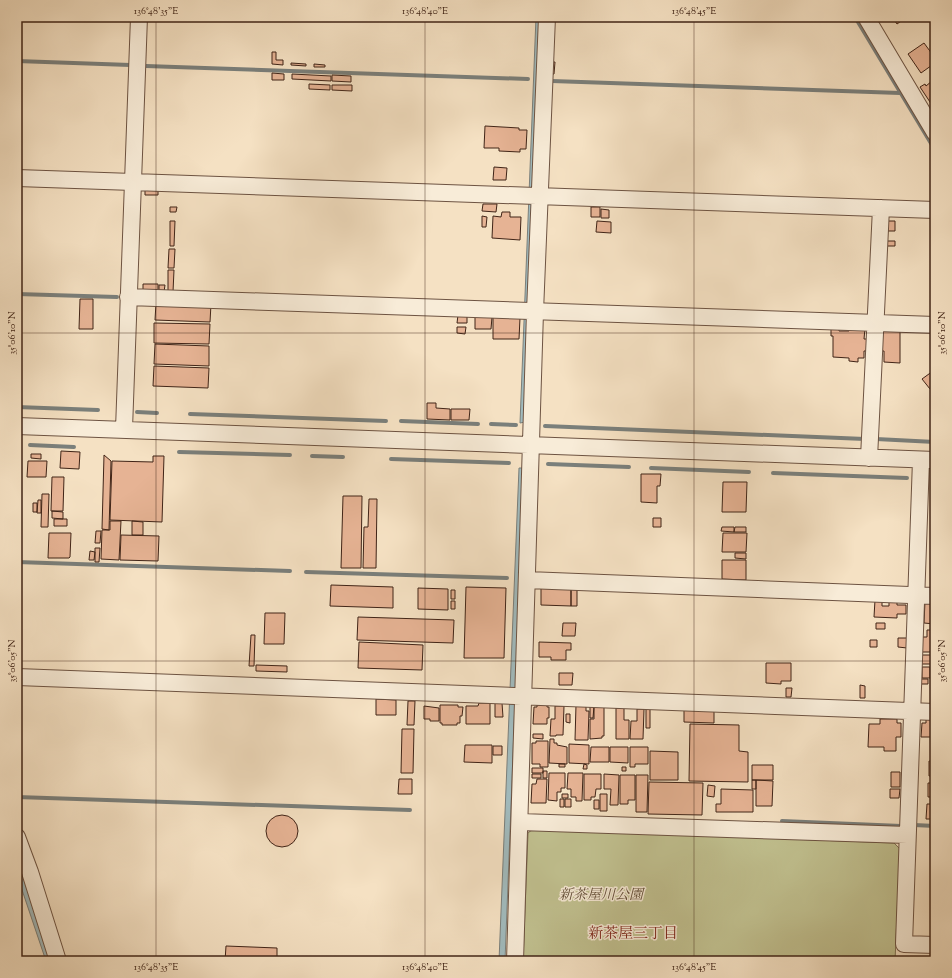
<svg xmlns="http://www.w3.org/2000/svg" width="952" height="978" font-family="'Sorts Mill Goudy','Noto Serif JP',serif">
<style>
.green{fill:#c1c190;stroke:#807254}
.water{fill:#a1bbbe;stroke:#7a7f7b}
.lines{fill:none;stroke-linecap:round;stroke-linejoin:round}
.stream{stroke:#7a7f7b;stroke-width:4}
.building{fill:#e6b394;stroke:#402417}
.minor-casing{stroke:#6d5342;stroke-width:18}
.minor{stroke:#f8ecd8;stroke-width:16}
.ticks{fill:none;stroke:#402417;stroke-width:1;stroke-opacity:0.45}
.labels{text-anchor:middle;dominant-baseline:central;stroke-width:3;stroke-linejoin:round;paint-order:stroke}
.park-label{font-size:14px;font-style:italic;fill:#604b35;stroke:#f8ecd8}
.neighbourhood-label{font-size:15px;fill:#7a1f14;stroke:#f8ecd8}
.neatline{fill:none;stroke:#402417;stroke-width:1.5}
.ticks-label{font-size:10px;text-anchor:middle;fill:#402417}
</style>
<rect width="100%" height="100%" fill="#f5e1c3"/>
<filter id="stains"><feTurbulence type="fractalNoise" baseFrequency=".005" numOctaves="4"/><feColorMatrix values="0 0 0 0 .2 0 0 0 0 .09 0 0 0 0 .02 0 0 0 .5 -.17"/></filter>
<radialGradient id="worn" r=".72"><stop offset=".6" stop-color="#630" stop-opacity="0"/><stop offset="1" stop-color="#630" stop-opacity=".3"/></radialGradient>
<path class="green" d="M533,829L894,843L900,849L895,961H523L528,833Z"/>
<path class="water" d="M536,17H541L525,422L520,423Z
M519,468H524L505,961H499Z
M17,856L52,961H46L17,875Z"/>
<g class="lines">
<path class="stream" d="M855,17L935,150
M17,61L130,65
M146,66L528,79
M552,81L900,93
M17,294L117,297
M17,407L98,410
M137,412L157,413
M190,414L386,421
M401,421L478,424
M491,424L516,425
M545,426L865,439
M876,439L935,442
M30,445L74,447
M179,452L290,455
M312,456L343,457
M391,459L509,463
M548,464L629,467
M651,468L749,472
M773,473L907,478
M933,479H935
M17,562L290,571
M306,572L507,578
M17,797L410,810
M782,821L901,826
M914,825L935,826"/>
</g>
<path class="building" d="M892,17H907L897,24Z
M924,43L935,58V63L921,73L908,54Z
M272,52H276V60H283V65L272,64Z
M551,62H555L554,74H550Z
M291,63L306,64V66L291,65Z
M314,64L325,65V67H314Z
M272,73L284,74V80H272Z
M292,74L331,76V81L292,79Z
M332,75L351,76V82L332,81Z
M935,76V107L934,108L920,87L925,84L926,86L932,81L931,79Z
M309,84L330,85V90L309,89Z
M332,85H352V91L332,90Z
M485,126L519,128V130H527L526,149H520V152L499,151V148H484Z
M494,167L507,168L506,180H493Z
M145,188H158V195H145Z
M483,204H497L496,212L482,211Z
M170,207H177L176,212H170Z
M591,207H600V217H591Z
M601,209L609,210V218H601Z
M502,212H510V217H521L520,240L492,238L493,216L501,217Z
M482,216L487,217L486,227H482Z
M170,221H175L174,246H170Z
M597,221L611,222V233L596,232Z
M885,221H895V231H885Z
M885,241H895V246H885Z
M169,249H175L174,268H168Z
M168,270H174L173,292H168Z
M143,284H158V290H143Z
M159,285H165L164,292H159Z
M80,299H93V329H79Z
M156,303L211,304L210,322L155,320Z
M458,315L467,316V323H457Z
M475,316L492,317L491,329H475Z
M493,317L520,318L519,339H493Z
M154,323L210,324L209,344L154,343Z
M457,327H466L465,334L457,333Z
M831,328H839V331H849V328H865L864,339H870V351H864V358H858V362L849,361V358L833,357V336H831Z
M881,330L900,331V363L884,362V351H880Z
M155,344L209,346V366L154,364Z
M154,366L209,368L208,388L153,386Z
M933,371L935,373V391L932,388L930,389L922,379Z
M427,403H436V408L450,409V420L427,419Z
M451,409H470L469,420H451Z
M61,451L80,452L79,469L60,468Z
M31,454H41V459L31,458Z
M104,455L111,461L109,530L102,529Z
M153,456H164L162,522L110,520L112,461L153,462Z
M28,461H47L46,477H27Z
M641,474H661L660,486H657V503L641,502Z
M52,477H64L63,511H51Z
M723,482H747L746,512H722Z
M42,494H49L48,527H41Z
M343,496H362L361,568H341Z
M369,499H377L376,568H363L364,527H368Z
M38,500H41V513H37Z
M33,503H37V512H33Z
M52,511L63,512V519L52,518Z
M653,518H661V527H653Z
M54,519H67V526H54Z
M110,521H121L119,560L101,559L102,530H110Z
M132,521L143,522V535H132Z
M722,527H734V532L721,531Z
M735,527H746V532H734Z
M96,531H101L100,543H95Z
M49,533H71L70,557L69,558H48Z
M723,533H747L746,552H722Z
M121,535L159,536L158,561L120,560Z
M95,548H100L99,562H95Z
M90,551L95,552L94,560H89Z
M735,553H746V559L735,558Z
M722,560H746V580L722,579Z
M331,585L393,587V608L330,606Z
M571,586H577V606H571Z
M466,587L506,588L504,658H464Z
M418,588L448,589V610L418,609Z
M541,588H571V606L541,605Z
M451,590H455V599H451Z
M897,599V605H906V614H897V618L874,617L875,600H882V606H889V601Z
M451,601H455V609H451Z
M925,601H935V624L924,623Z
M265,613H285L284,644H264Z
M358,617L454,620L453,643L357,640Z
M563,623H576L575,636H562Z
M876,623H885V629H876Z
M927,630H935V652H922V637H927Z
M251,635H255L254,666H249Z
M898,638H907V648L898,647Z
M870,640H877V647H870Z
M359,642L423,645L422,670L358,668Z
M539,642L571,643V650H566V660H551V657H539Z
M921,655H932V664H921Z
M766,663H791V681H781V684L766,683Z
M256,665L287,666V672L256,671Z
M922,667H930V678H922Z
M559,673H573L572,685H559Z
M920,679H928V684H920Z
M860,685L865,686V698H860Z
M786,688H792L791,697H786Z
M376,699L396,700V715H376Z
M408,701H415L414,725H407Z
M479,703H490V724H466V706H478Z
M495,703H502L503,717H495Z
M440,705H458V707H463L462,716H460V723H457V725H442V723H440Z
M537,705H547V707H549V718H547V724H533L534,707H537Z
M576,705L586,706V711H589L588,740H575Z
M424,706L439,708V721H430V719H424Z
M555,706H564L563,735H556V736H550L551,719H555Z
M590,706H594L593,718H590Z
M594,707H604V736H602V738L590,739V719H594Z
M616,708H624V720H629V739H616Z
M637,709H644L643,739H630L631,721H637Z
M646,709H650V728H646Z
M684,710L714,711V723L684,722Z
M566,714H570V723L566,722Z
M880,719H897V723H901V737H896V751H884V747H868L869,724H880Z
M926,719L935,720V737H921L922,723H926Z
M690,724L739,725V751L748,752V782L689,781Z
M402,729H414L413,773H401Z
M533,734H543V739L533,738Z
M550,739H554V743H557V745L567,747V764L549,763Z
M536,741H548V767H540V764H532V743H536Z
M569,744L589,745V764L569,763Z
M465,745H492V763L464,762Z
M493,746H502V755H493Z
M591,747H609V762H590Z
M610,747H628V763L610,762Z
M630,747H648V764H635V767H630Z
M650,751L678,752V780H650Z
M929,761H935V776H929Z
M559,764H565V767H559Z
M584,764L587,765V769H583Z
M752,765H773V780H752Z
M622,767H626V771H622Z
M532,768H543V773H532Z
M543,771H547V778H543Z
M891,772H900V787H891Z
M549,773H565V788H561V792H557V801L548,800Z
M568,773H583L582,801H576V797H571V789H567Z
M532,774H541V778H532Z
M584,774H601V789H596L595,797H591V800H584Z
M604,774L619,775L618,805H610L611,789H604Z
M620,775H635V800H628V804H620Z
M636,775H648L647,812H636Z
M399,779H412V794H398Z
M537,779H547L546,803H531L532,784H536Z
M752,780H756V789H752Z
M756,780L773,781L772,806H756Z
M649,782L703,783L702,815L648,814Z
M928,783H935V797H928Z
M708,785L715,786L714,797L707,796Z
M721,789L753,790V812H716V804H721Z
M890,789H900L899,798H890Z
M562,794H568V798H562Z
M600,794H607V811H600Z
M560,799H564V807H560Z
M565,799H571V807H565Z
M594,800H599V809H594Z
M927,804H935V819H926Z
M266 831a16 16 0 1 1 32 0a16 16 0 1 1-32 0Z
M226,946L277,948V961H225Z
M312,959H324V961H312Z"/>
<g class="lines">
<defs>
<path id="minor" d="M866,17L935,133
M17,178L935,210
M128,297L935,325
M17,426L935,460
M124,429L139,17
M869,458L881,208
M921,460L904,944L935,945
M527,580L935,596
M17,677L935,712
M520,822L907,835
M17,837L30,872L58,961
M515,961L535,312L547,17"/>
</defs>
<use href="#minor" class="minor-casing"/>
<use href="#minor" class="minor"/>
</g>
<path class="ticks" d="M156,17V961M425,17V961M694,17V961M17,333H935M17,661H935"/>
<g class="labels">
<g class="park-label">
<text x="601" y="896">新茶屋川公園</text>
</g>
<g class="neighbourhood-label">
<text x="633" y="934">新茶屋三丁目</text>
</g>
</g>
<rect width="952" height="978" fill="none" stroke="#f5e1c3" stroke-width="44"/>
<rect x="22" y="22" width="908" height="934" class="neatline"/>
<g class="ticks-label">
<text x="156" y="14">136°48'35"E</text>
<text x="425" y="14">136°48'40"E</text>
<text x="694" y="14">136°48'45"E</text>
<text transform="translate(11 333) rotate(-90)" y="4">35°06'10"N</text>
<text transform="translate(941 333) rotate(-90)" y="4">35°06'10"N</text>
<text transform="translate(11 661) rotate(-90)" y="4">35°06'05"N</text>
<text transform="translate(941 661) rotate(-90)" y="4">35°06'05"N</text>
<text x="156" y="970">136°48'35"E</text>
<text x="425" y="970">136°48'40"E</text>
<text x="694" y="970">136°48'45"E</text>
</g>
<rect width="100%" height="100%" filter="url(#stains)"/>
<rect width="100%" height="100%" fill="url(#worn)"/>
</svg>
